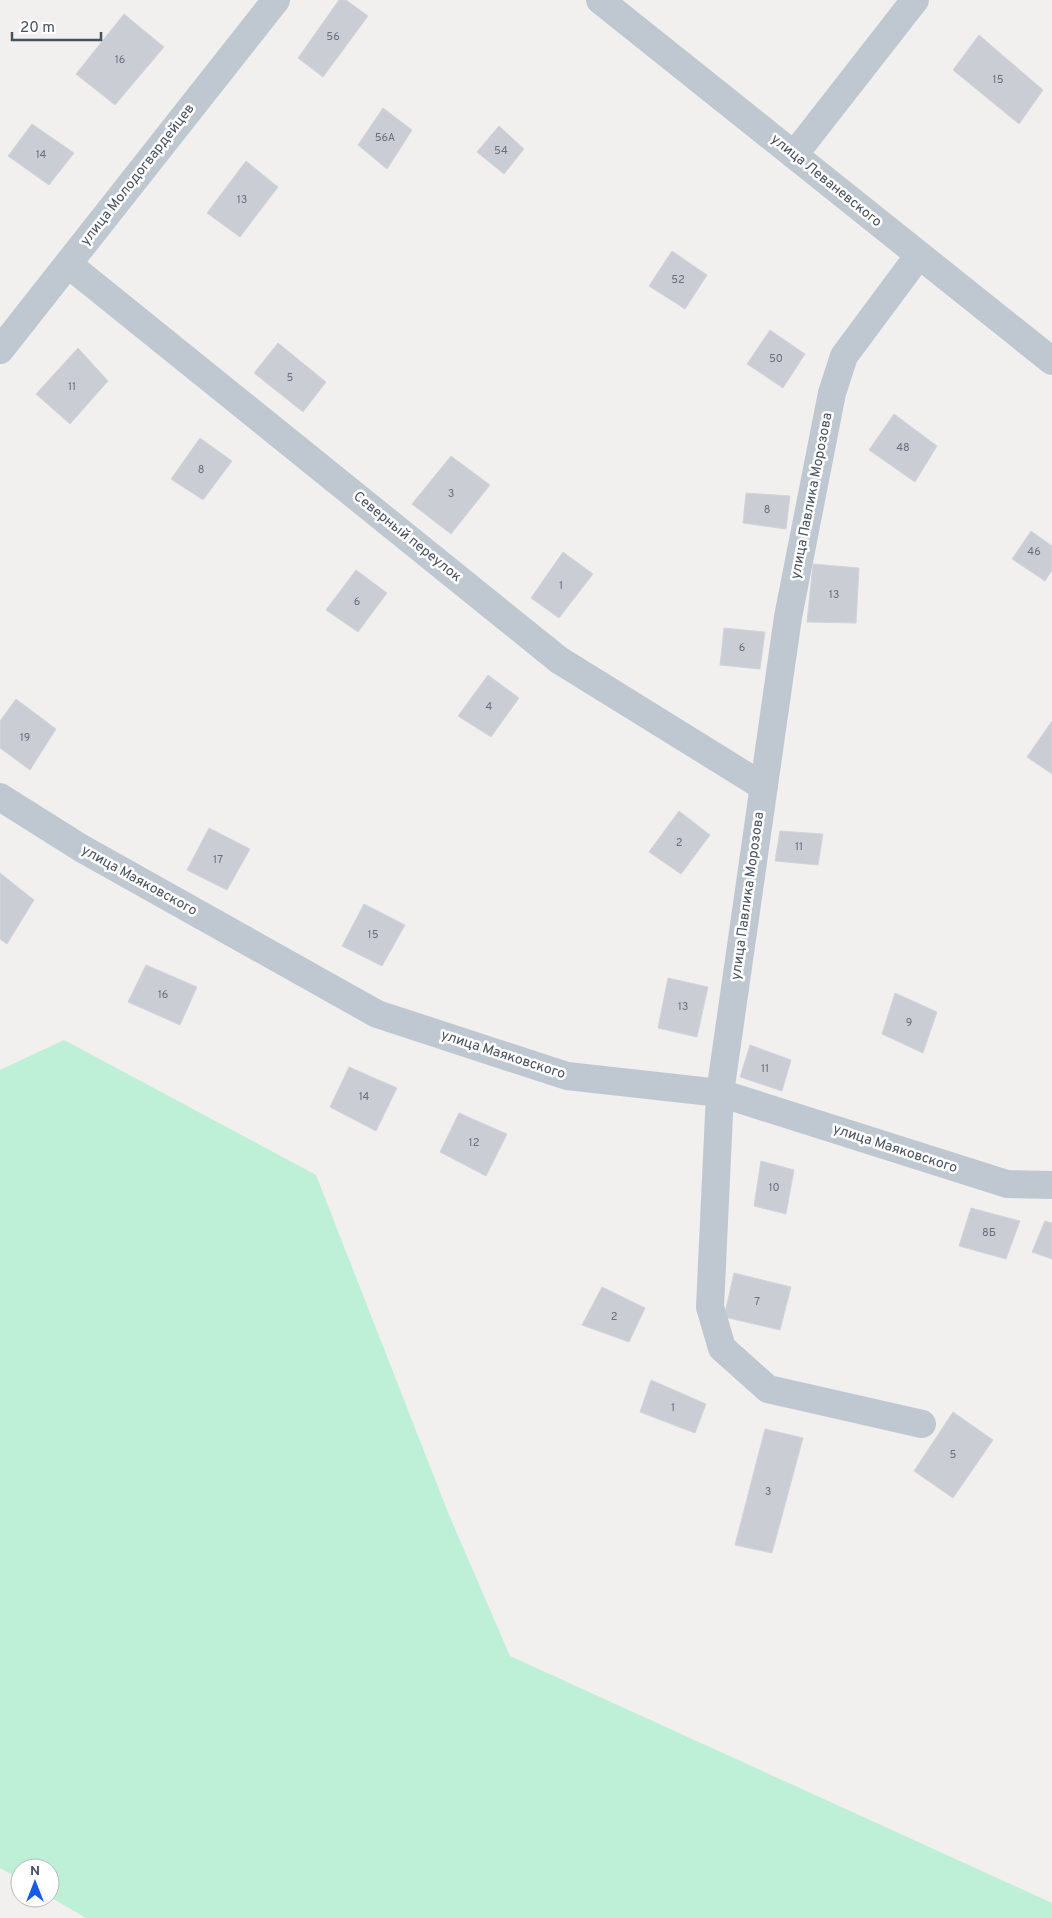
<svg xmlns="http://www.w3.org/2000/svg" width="1052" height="1918" font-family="Overpass,sans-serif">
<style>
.green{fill:#bdf0d6}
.building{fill:#cbcdd5;stroke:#d3d4db}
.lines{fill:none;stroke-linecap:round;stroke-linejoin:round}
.minor{stroke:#bfc8d1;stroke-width:28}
.tertiary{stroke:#bfc8d1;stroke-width:28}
.labels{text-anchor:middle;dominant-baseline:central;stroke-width:5;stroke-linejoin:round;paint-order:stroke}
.number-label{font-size:11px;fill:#686f7b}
.street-label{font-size:14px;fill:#47505d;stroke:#fff}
</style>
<rect width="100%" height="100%" fill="#f2efef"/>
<path class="green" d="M64,1040L316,1175L449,1515L510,1656L1052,1903V1918H86L50,1897V1868H20V1879L0,1868V1070Z"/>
<path class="building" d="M339,0H346L368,16L323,77L298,58Z
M124,14L164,47L115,105L76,74Z
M979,35L1043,90L1019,124L953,70Z
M383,108L412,130L387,169L358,145Z
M32,124L74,153L49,185L8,156Z
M499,126L524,149L504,174L477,152Z
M246,161L278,187L240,237L207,213Z
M672,251L707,275L685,309L649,286Z
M770,330L805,354L783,388L747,364Z
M278,343L326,382L303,412L254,373Z
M78,348L108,381L70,424L36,394Z
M894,414L937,446L915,482L869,450Z
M200,438L232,461L203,500L171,479Z
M451,456L490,485L451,534L412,504Z
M746,493L790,496L786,529L743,523Z
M1031,531L1052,546V570L1045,581L1012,559Z
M563,552L593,574L559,618L531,598Z
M813,564L859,568L856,623L807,622Z
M356,570L387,593L358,632L326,610Z
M724,628L765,632L760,669L720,665Z
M488,675L519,698L491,737L458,716Z
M16,699L56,729L30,770L0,748V721Z
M1052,721V774L1027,757Z
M679,811L710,835L681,874L649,852Z
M209,828L250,849L227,890L187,870Z
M780,831L823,834L818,865L775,861Z
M0,873L34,900L7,944L0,939Z
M364,904L405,925L382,966L342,946Z
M146,965L197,987L180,1025L128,1002Z
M668,978L708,987L697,1037L658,1028Z
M895,993L937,1012L923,1053L882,1034Z
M750,1045L791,1060L782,1091L740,1077Z
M349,1067L397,1088L376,1131L330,1107Z
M459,1113L507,1134L486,1176L440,1152Z
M761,1161L794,1170L786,1214L754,1206Z
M971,1208L1020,1221L1006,1259L959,1246Z
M1045,1221L1052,1223V1259L1032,1252Z
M734,1273L791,1287L780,1330L724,1317Z
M602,1287L645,1308L629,1342L582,1325Z
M651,1380L706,1404L695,1433L640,1412Z
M953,1412L993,1440L953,1498L914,1471Z
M765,1429L803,1438L772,1553L735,1545Z"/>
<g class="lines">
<path class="minor" d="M794,155L915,0
M919,255L844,356L832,393L788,617L720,1093L710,1307L722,1348L768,1389L922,1424
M68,264L559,660L764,787
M0,350L276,0
M0,797L81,848L377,1014L567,1076L720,1093L1007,1184L1052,1185"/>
<path class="tertiary" d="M600,0L1052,361"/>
</g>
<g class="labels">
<g class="number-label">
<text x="333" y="37">56</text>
<text x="120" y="60">16</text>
<text x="998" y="80">15</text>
<text x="385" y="138">56А</text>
<text x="501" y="151">54</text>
<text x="41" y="155">14</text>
<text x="242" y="200">13</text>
<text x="678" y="280">52</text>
<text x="776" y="359">50</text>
<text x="290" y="378">5</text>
<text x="72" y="387">11</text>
<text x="903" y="448">48</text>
<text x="201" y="470">8</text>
<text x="451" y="494">3</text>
<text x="767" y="510">8</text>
<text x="1034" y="552">46</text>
<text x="561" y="586">1</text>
<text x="834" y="595">13</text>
<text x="357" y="602">6</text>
<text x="742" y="648">6</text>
<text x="489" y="707">4</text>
<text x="25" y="738">19</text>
<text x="679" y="843">2</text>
<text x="799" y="847">11</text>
<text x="218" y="860">17</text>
<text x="373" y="935">15</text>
<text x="163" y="995">16</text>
<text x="683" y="1007">13</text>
<text x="909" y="1023">9</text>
<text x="765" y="1069">11</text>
<text x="364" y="1097">14</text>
<text x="474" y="1143">12</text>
<text x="774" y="1188">10</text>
<text x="989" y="1233">8Б</text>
<text x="757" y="1302">7</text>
<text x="614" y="1317">2</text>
<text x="673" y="1408">1</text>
<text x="953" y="1455">5</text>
<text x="768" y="1492">3</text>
</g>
<g class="street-label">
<text transform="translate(138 175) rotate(-52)">улица Молодогвардейцев</text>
<text transform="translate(826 181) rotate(39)">улица Леваневского</text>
<text transform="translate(812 496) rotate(-79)">улица Павлика Морозова</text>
<text transform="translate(407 537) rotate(39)">Северный переулок</text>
<text transform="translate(139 881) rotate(29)">улица Маяковского</text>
<text transform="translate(748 896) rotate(-82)">улица Павлика Морозова</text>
<text transform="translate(503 1055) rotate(18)">улица Маяковского</text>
<text transform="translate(895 1149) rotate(18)">улица Маяковского</text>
</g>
</g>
<g transform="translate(35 1883)"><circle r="24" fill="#ffffff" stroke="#b5b9be"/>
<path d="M0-4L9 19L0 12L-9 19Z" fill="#175ae4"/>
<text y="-8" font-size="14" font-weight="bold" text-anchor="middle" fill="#47505d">N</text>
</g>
<path d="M12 32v8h89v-8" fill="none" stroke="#47505d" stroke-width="2.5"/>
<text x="20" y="32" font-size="15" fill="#47505d" stroke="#ffffff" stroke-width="4" paint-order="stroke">20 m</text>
</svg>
